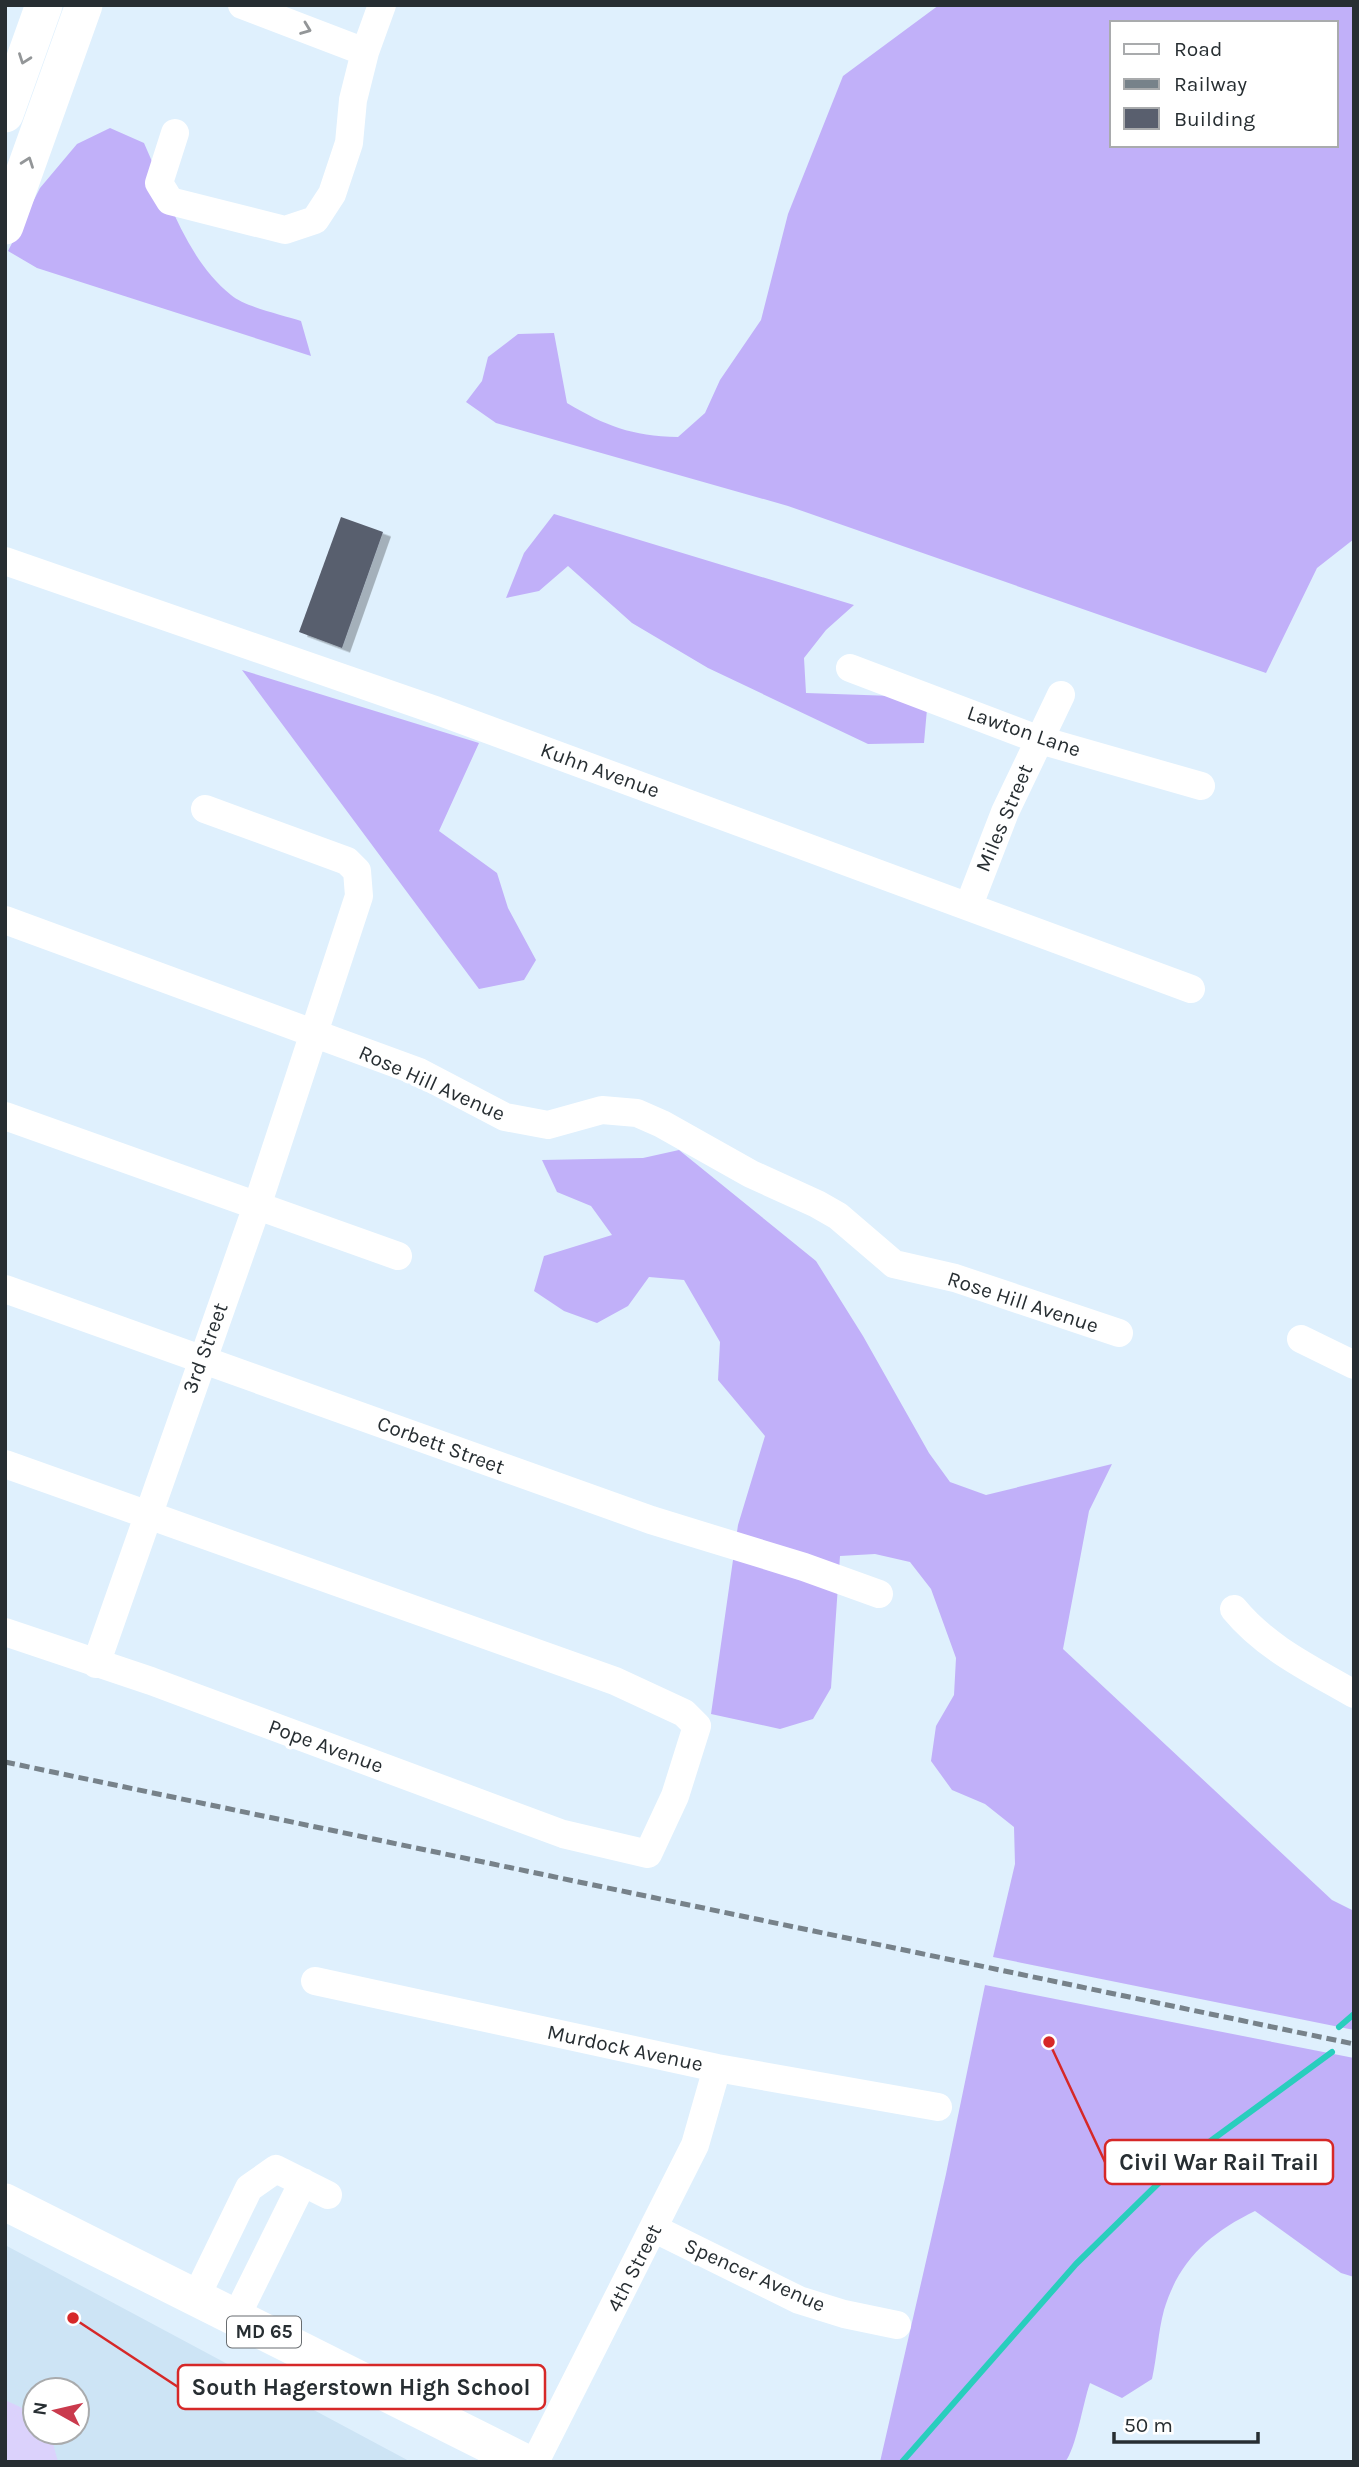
<svg xmlns="http://www.w3.org/2000/svg" width="1359" height="2467" font-family="Karla,sans-serif">
<style>
.built{fill:#cde4f5;fill-rule:evenodd}
.green{fill:#dbd2fc}
.forest{fill:#c1b0f9;fill-rule:evenodd}
.lines{fill:none;stroke-linecap:round;stroke-linejoin:round}
.stream{stroke:#29cebd;stroke-width:6}
.building{fill:#595f6e;filter:url(#shadow)}
.minor{stroke:#fff;stroke-width:28}
.major{stroke:#fff;stroke-width:37}
.rail{stroke:#77828a;stroke-width:5;stroke-dasharray:10 5;stroke-linecap:butt}
.oneway{stroke:#939698}
.labels{text-anchor:middle;dominant-baseline:central;stroke-width:7;stroke-linejoin:round;paint-order:stroke}
.shield{fill:#fff;stroke:#686d70;stroke-width:2}
.shield-label{font-size:19px;font-weight:bold;fill:#272e32}
.street-label{font-size:21px;fill:#272e32;stroke:#fff}
.leader{fill:none;stroke:#d62828;stroke-width:2.5}
.callout-dot{fill:#d62828;stroke:#fff;stroke-width:2.5}
.callout{fill:#fff;stroke:#d62828;stroke-width:2.5}
.callout-label{font-size:23px;text-anchor:middle;font-weight:bold;fill:#272e32}
</style>
<defs>
<filter id="shadow"><feDropShadow dx="8" dy="4.5" stdDeviation="0" flood-color="#0004"/></filter>
</defs>
<rect width="100%" height="100%" fill="#dff0fd"/>
<path class="built" d="M5,2245L411,2462H5ZM35,2390H77V2432H35Z"/>
<path class="green" d="M5,2400L35,2414V2432H50L58,2462H5Z"/>
<path class="forest" d="M939,5H1354V539L1317,568L1266,673L788,506L496,423L466,402L482,381L488,357L518,334L554,333L567,403C606,426 631,436 678,437L705,413L720,380L761,320L788,214L843,76ZM1112,23H1336V145H1112Z
M110,128L144,143C167,194 185,258 231,295C245,307 283,315 301,321L311,356L37,268L8,251L40,188L77,144Z
M554,514L854,605L826,630L804,658L806,693L893,696L927,709L924,743L868,744L708,668L632,623L568,566L539,591L506,598L524,553Z
M242,670L479,743L439,831L497,873L508,908L536,960L524,980L479,989Z
M679,1150L816,1261L863,1336L929,1453L950,1482L986,1495L1112,1464L1089,1511L1063,1649L1332,1900L1354,1911V2030L993,1957L1015,1864L1014,1827L985,1804L952,1790L931,1761L936,1726L954,1695L956,1658L931,1589L910,1562L875,1554L840,1556L831,1688L813,1719L780,1729L711,1714L738,1525L765,1436L718,1380L720,1342L684,1280L649,1277L628,1306L597,1323L564,1311L534,1291L544,1256L612,1235L591,1206L557,1192L542,1160L643,1158Z
M985,1985L1354,2058V2277L1341,2273L1255,2211C1210,2233 1179,2260 1164,2310C1158,2332 1157,2357 1152,2379L1122,2398L1090,2383C1083,2403 1076,2449 1065,2462H880L946,2174Z"/>
<g class="lines">
<path class="stream" d="M1339,2027L1354,2014
M902,2462L1076,2264L1175,2167L1332,2052"/>
</g>
<path class="building" d="M341,517L383,532L342,648L299,632Z"/>
<g class="lines">
<path class="minor" d="M242,5L365,52L382,5
M175,133L159,183L170,201L285,230L315,220L332,194L349,143L353,100L365,52
M5,561L435,710L1191,989
M850,668L1040,740L1201,786
M969,905L1005,812L1061,695
M5,920L419,1072L505,1117L548,1125L602,1110L637,1113L662,1124L751,1174L817,1204L838,1216L894,1264L955,1278L1119,1333
M5,1116L398,1256
M5,1289L651,1520L804,1567L879,1594
M1301,1339L1354,1365
M5,1464L615,1681L684,1713L697,1726L675,1796L648,1854L563,1834L151,1681L5,1632
M1234,1609C1266,1648 1311,1669 1354,1694
M96,1664L257,1206L359,896L357,871L347,861L205,809
M315,1981L717,2068L938,2107
M655,2229L799,2300L844,2314L897,2325
M196,2297L249,2188L276,2169L328,2195
M236,2317L303,2182
M535,2462L695,2145L717,2068"/>
<path class="major" d="M5,114L44,5
M5,226L84,5
M5,2202L524,2462"/>
<path class="rail" d="M5,1762L1354,2044"/>
</g>
<defs><path id="oneway-chevron" d="M-2-3.5L2.5 0L-2 3.5" fill="none" stroke-width="1.6" stroke-linecap="round" stroke-linejoin="round" transform="scale(1.75)"/></defs>
<g class="oneway">
<use href="#oneway-chevron" transform="translate(306 29) rotate(21)"/>
<use href="#oneway-chevron" transform="translate(24 59) rotate(110)"/>
<use href="#oneway-chevron" transform="translate(28 162) rotate(-70)"/>
</g>
<g class="labels">
<rect class="shield" x="227" y="2316.5" width="74" height="31" rx="5"/>
<g class="shield-label">
<text x="264" y="2332">MD 65</text>
</g>
<g class="street-label">
<text transform="translate(1024 731) rotate(19)">Lawton Lane</text>
<text transform="translate(600 770) rotate(20)">Kuhn Avenue</text>
<text transform="translate(1004 818) rotate(-67)">Miles Street</text>
<text transform="translate(432 1083) rotate(24)">Rose Hill Avenue</text>
<text transform="translate(1023 1302) rotate(18)">Rose Hill Avenue</text>
<text transform="translate(205 1348) rotate(-70)">3rd Street</text>
<text transform="translate(441 1445) rotate(20)">Corbett Street</text>
<text transform="translate(326 1746) rotate(20)">Pope Avenue</text>
<text transform="translate(625 2048) rotate(12)">Murdock Avenue</text>
<text transform="translate(634 2268) rotate(-63)">4th Street</text>
<text transform="translate(755 2275) rotate(24)">Spencer Avenue</text>
</g>
</g>
<path class="leader" d="M1049 2042L1105 2162M73 2318L178 2387"/>
<g class="callout-dot">
<circle cx="1049" cy="2042" r="7"/>
<circle cx="73" cy="2318" r="7"/>
</g>
<g class="callout">
<rect x="1105" y="2140" width="228" height="44" rx="7"/>
<rect x="178" y="2365" width="367" height="44" rx="7"/>
</g>
<g class="callout-label">
<text x="1219" y="2170">Civil War Rail Trail</text>
<text x="361" y="2395">South Hagerstown High School</text>
</g>
<rect width="1359" height="2467" fill="none" stroke="#272e32" stroke-width="14"/>
<rect x="1110" y="21" width="228" height="126" fill="#ffffff" stroke="#a9abad" stroke-width="2"/>
<rect x="1124" y="44" width="35" height="10" fill="#ffffff" stroke="#a9abad" stroke-width="2"/>
<text x="1174" y="56" font-size="21" fill="#272e32">Road</text>
<rect x="1124" y="79" width="35" height="10" fill="#77828a" stroke="#a9abad" stroke-width="2"/>
<text x="1174" y="91" font-size="21" fill="#272e32">Railway</text>
<rect x="1124" y="108" width="35" height="21" fill="#595f6e" stroke="#a9abad" stroke-width="2"/>
<text x="1174" y="126" font-size="21" fill="#272e32">Building</text>
<g transform="translate(56 2411) rotate(278)"><circle r="33" fill="#ffffff" stroke="#a9abad" stroke-width="2"/>
<path d="M0-5L12 26L0 18L-12 26Z" fill="#ca3a4d"/>
<text y="-10" font-size="19" font-weight="bold" text-anchor="middle" fill="#272e32">N</text>
</g>
<path d="M1114 2432v10h144v-10" fill="none" stroke="#272e32" stroke-width="3.5"/>
<text x="1124" y="2432" font-size="21" fill="#272e32" stroke="#ffffff" stroke-width="5" paint-order="stroke">50 m</text>
</svg>
